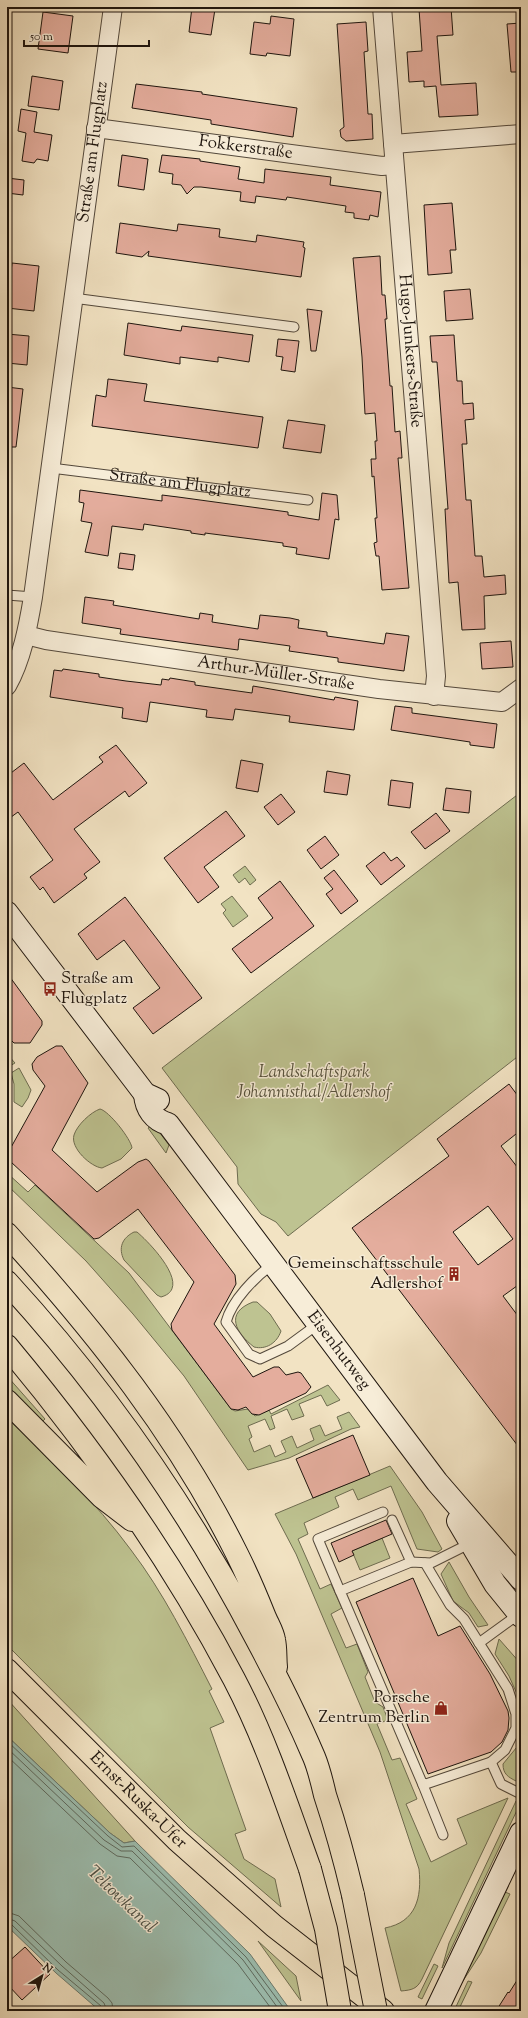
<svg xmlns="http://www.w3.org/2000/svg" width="528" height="2018" font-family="'Sorts Mill Goudy',serif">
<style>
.green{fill:#bec391;stroke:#6e6c50}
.water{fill:#9cbeb0;stroke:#6a7a6f}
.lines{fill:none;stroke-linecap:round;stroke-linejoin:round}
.shore{stroke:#5d6a5f;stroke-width:1}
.building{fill:#e4ad9d;stroke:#1e150e;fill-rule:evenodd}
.lane-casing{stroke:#53483b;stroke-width:11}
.street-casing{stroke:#53483b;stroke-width:20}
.secondary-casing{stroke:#1e150e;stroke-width:24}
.primary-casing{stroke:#1e150e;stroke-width:24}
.highway-casing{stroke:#1e150e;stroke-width:24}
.lane{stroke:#f7edd8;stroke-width:9}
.street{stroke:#f7edd8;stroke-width:18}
.secondary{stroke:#f7edd8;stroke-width:22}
.primary{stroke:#f2e3c3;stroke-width:22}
.highway{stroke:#f2e3c3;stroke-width:22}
.highway-bridge-casing{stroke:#1e150e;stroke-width:24;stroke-linecap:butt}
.highway-bridge{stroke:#f2e3c3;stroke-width:22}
.labels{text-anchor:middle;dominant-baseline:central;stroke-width:3;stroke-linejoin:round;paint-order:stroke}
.street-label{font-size:17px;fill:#1e150e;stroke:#f7edd8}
.poi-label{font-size:17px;fill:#1e150e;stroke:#f7edd8;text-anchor:end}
.park-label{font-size:17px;font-style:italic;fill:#56523c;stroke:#f7edd8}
.water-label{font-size:18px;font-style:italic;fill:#4a5047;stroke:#f7edd8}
</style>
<rect width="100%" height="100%" fill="#f2e3c3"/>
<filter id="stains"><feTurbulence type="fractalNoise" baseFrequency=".005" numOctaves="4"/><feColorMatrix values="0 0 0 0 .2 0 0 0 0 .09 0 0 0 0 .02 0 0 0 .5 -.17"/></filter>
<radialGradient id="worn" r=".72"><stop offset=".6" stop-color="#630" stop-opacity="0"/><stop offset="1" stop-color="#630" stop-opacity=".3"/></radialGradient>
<path class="green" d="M521,792V1054L288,1236L276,1222L261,1214L238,1184L237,1167L162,1068Z
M245,866L256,880L250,885L245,878L239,883L233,875Z
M232,896L248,916L233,927L223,913L226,910L221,904Z
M7,1054L15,1063L8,1067H7Z
M19,1068L31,1090L28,1098L22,1107L14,1102V1084L11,1073Z
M100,1109C109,1111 131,1139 132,1148L121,1159L102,1168C91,1167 70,1148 74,1135C77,1125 91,1112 100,1109Z
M153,1124L169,1145L166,1153L148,1128Z
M7,1173L28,1192L35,1185L129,1273L231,1409L235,1411L248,1409L255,1416L269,1410L271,1414L328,1385L340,1400L327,1406L321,1395L299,1404L304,1416L292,1420L287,1409L271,1416L275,1428L270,1430L265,1419L248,1426L252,1437L249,1439L254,1452L270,1445L275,1457L286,1452L281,1441L292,1436L297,1448L314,1440L310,1429L320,1425L325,1436L342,1429L337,1417L349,1412L360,1427L351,1429L289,1458L248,1470L184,1376L133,1314L86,1261L7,1185Z
M134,1232H137C149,1242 194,1288 161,1297L157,1295L124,1260C118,1248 122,1238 134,1232Z
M253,1302H257L270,1314L281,1331C277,1343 266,1350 254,1347C236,1333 224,1313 253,1302Z
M7,1376L45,1419L42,1422L7,1388Z
M7,1418C51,1459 95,1501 131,1550C163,1592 188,1642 212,1689L209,1691L224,1722L210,1728L246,1830L235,1834L244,1859L275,1879L281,1907L188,1827L7,1645Z
M390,1466L422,1512L442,1549L438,1552L417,1549L391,1486L358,1500L353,1489L335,1497L339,1507L304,1523L308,1534L298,1539L320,1589L331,1584L342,1608L331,1614L346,1648L357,1644L368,1672L365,1677L375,1702L383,1707L388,1720L377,1724L392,1760L400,1758L417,1799L406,1804L431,1862L467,1844L457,1819L508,1798L422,1979C417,1989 412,1990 401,1991L385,1928C416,1922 422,1898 419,1869L380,1752L296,1554L275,1514Z
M382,1538L390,1558L360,1570L352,1551Z
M449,1562L469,1597L488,1625L478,1627L469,1613L453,1601L441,1574Z
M499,1639L521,1664V1703L509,1676L495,1654Z
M7,1699L135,1841L124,1843L110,1833L7,1736Z
M521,1742V1770L516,1781C508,1777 503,1774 503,1764Z
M516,1801L519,1806L442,1968L449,1943Z
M505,1892L510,1894L481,1953L461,1984Z
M258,1941L296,1976L301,2001Z
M434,1964L438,1966L422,1999L418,1997Z
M468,1981L472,1982L458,2011H454Z"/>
<path class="water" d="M7,1736L110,1833L124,1843L135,1841L250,1954L291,2011H100L56,1973L7,1926Z"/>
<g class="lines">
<path class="shore" d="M7,1741L108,1836L122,1847L134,1846L246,1957L286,2011
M7,1748L104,1840L121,1851H132L243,1960L280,2011
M7,1756L100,1844L117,1856L130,1858L238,1964L273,2011
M7,1912L19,1916L66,1962L108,1998L112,2003L113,2011
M7,1918L15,1921L62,1966L104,2003L107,2011
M7,1923L11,1924L58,1970L101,2006L102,2011"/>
</g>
<path class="building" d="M192,7L215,9L211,35L189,32Z
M434,7H451L453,35L437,36L441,85L476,83L478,115L439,117L436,86L424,87V81L409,82L407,52L422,51L419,9Z
M43,12L73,16L68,53L38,49Z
M271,16L294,19L290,56L267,53L266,56L250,54L254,22L270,24Z
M366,22L368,51L364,52L368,114H372L373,139L346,141L341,137L340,130L344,127L337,24Z
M521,23V72H511L507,24Z
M32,76L63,81L59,110L28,106Z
M136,84L202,92V94L297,108L293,137L211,124V120L132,108Z
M21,109L37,112L34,132L52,135L48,161L37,159L34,163L22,161L26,133L18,131Z
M122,155L148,159L144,190L118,186Z
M162,155L200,159V161L240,167L238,179L264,183L265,169L331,177L330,185L381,192L378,217L370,215L369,220L354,218V213L345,212L346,206L287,197L286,200L256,196L255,203L240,201L241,192L201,187H194L187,194L181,185L172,184L173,174L159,172Z
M7,178L24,180L23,195L7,193Z
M452,203L456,250H450L452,273L428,275L424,205Z
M120,223L177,231L178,224L220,229L219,237L256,242L257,235L304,242L303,247L305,248L301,277L148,256L149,251L142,257L116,253Z
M380,256L382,295H385L387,319H385L390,386H392L395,432L400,431L402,458H398L409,588L382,590L379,556H376L374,543L377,542L375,518H377L374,476L372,477L371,459H376L375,441H377L375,413L365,414L362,357L353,258Z
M12,263L39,266L34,311L7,308Z
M470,289L473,319L446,321L444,291Z
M307,309L322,311L316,351H311Z
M128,323L181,331L182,326L253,335L249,362L218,357V362L180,357V364L124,355Z
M7,334L29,336L27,365L7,363Z
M454,335L457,381H462L463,404L473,403L474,419L465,420L467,444H462L466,500H471L475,556H482L484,577L505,575L506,594L484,596L485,629L462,630L458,582L449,583L445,509H448L437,362H432L430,336Z
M278,339L299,341L295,372L281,370L283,357L276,356Z
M108,379L147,384L144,401L263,417L258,448L92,426L96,395L106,397Z
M7,387L23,389L16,447H7Z
M288,420L325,425L321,453L283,448Z
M80,490L162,501V495L178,497L288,512V515L319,520L322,493L337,495L339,520L335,519L329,559L296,554L297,548L283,546V543L205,533V535L191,533V531L144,524L143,530L112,526L108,556L85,552L92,523L81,521L84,503L79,502Z
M120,553L135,555L133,570L118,568Z
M85,597L114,601L113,605L199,619L200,613L213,615L212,622L258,629L260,615L290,618L299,620L298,628L327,632V636L384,644L386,633L409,636L404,671L338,662V658L289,651L290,646L239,639L238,650L120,634L121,629L82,623Z
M511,641L513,667L482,669L480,643Z
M63,669L99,674V677L126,681L161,685L162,679L169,680L170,678L195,682V685L252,693L253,686L334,700L335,697L358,701L354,730L289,722L290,716L235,709L233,720L206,717L207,710L150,702L147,722L122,718L123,708L50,697L54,670L62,671Z
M395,706L412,708V713L497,724L494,748L470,745V742L391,730Z
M116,745L147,783L129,797L125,791L74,829L100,862L84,874L87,878L54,903L43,887L40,890L30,877L53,860L18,812L7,820V776L24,763L53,800L103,762L99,757Z
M241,760L263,764L258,792L236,788Z
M327,771L350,775L347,795L324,792Z
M391,780L413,783L410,808L388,805Z
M446,788L471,791L469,813L443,810Z
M281,794L295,812L278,825L264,807Z
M226,811L245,836L204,867L219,887L198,903L164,858Z
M436,813L450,831L425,849L411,832Z
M325,836L339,855L321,869L307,850Z
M384,852L391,861L397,857L405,866L381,885L366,866Z
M334,870L358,901L341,914L326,894L333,889L324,878Z
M280,881L314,926L251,973L232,949L273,918L258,898Z
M125,897L202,998L153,1034L133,1008L160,988L124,940L97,960L78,934Z
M7,973L42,1021V1025L30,1043H14L7,1036Z
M56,1046H62L88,1083L52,1150L97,1192L138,1162L146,1159L149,1161L235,1275L236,1284L214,1324L253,1377L274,1367H279L286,1375L298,1372L301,1373L311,1387L306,1393L259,1415L252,1414L246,1407L238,1410L231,1409L172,1330L171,1324L194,1282L138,1209L99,1238L94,1239L11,1162L9,1157V1151L45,1086L33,1070L32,1064L37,1057Z
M509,1084L521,1100V1130L501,1146L521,1172V1283L503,1296L521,1320V1450L352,1228L449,1156L437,1139ZM488,1206L513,1239L478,1265L453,1232Z
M353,1435L370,1475L313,1498L296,1459Z
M386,1520L392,1534L352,1551L354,1555L339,1562L331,1543Z
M413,1578L438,1636L460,1626L490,1674L508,1711L509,1718L508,1730L502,1742L491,1752L428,1774L356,1602Z
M25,1947L50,1974L22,2000L7,1984V1963Z
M521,1974V2011H496L508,1992L509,1993Z"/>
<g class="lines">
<defs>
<g id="lane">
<path d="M73,298L294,327"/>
<path id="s1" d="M51,468L308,500"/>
<path d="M7,595L33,597"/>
<path d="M273,1264C255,1277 232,1300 226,1322L249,1354L260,1359L288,1346L318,1324"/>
<path d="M392,1520L411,1562"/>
<path d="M471,1543L431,1563L411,1562L340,1591L423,1785L491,1762L501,1784L521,1794"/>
<path d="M425,1563L450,1605L464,1619L508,1689L516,1714V1728L505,1750L491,1762"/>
<path d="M340,1591L318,1539L383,1512"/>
<path d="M479,1643L519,1614"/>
<path d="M423,1785L443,1835"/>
</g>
<g id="street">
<path id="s2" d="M382,7L436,676L434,696"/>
<path id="s3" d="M96,128L382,166L394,165"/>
<path d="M393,144L521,134"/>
<path id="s4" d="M26,635L46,640L379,689L502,702L521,688"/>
<path id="s5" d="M7,686C22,659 28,627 33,597L113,7"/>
</g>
<g id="secondary">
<path d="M7,913L145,1094L158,1100"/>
<path id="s6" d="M145,1094C146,1109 154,1120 168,1124L437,1482L521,1579"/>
<path d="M458,1521L495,1584L521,1616"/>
<path d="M436,2011L521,1833"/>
</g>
<g id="primary">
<path id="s7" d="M7,1670L177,1840L274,1926L383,2011"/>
</g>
<path id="highway" d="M7,1234C96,1332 178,1435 237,1554C247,1574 256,1595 264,1615C267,1623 273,1632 274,1640C276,1649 275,1658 276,1667
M7,1282C105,1389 189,1510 256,1638C277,1677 297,1717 314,1757C319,1769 322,1782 325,1795C336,1828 345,1861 353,1895
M7,1346C93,1449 171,1559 234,1679C266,1740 287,1805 310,1869
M7,1401L102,1497L132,1520"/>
</defs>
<use href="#lane" class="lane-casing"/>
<use href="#street" class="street-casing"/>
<use href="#secondary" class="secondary-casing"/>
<use href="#primary" class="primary-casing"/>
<use href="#highway" class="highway-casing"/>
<use href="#lane" class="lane"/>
<use href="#street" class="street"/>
<use href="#secondary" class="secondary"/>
<use href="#primary" class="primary"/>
<use href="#highway" class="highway"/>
<defs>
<path id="highway-bridge" d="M310,1869L326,1929L340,2011
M353,1895L376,2011"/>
</defs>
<use href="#highway-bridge" class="highway-bridge-casing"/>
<use href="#highway-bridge" class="highway-bridge"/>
</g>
<defs>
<symbol id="bus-bare" viewBox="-9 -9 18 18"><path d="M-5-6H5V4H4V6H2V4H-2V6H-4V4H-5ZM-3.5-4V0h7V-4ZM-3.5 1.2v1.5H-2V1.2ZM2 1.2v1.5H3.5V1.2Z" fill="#8f2418" stroke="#f7edd8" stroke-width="2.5" paint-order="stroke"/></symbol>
<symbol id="building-bare" viewBox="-9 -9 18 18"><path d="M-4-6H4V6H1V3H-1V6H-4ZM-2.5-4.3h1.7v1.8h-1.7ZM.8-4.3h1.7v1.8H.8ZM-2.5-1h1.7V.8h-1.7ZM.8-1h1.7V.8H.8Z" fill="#8f2418" stroke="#f7edd8" stroke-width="2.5" paint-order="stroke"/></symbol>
<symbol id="shop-bare" viewBox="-9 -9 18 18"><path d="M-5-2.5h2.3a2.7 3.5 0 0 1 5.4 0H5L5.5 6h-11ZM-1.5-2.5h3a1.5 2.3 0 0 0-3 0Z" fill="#8f2418" stroke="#f7edd8" stroke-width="2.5" paint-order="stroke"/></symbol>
</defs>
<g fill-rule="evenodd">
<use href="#bus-bare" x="40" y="979" width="20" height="20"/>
<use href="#building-bare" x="444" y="1264" width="20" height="20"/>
<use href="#shop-bare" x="431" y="1698" width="20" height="20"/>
</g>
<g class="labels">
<g class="street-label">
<text stroke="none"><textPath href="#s3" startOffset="151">Fokkerstraße</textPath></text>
<text stroke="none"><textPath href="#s5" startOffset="542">Straße am Flugplatz</textPath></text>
<text stroke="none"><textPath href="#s2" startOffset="345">Hugo-Junkers-Straße</textPath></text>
<text stroke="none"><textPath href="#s1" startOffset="130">Straße am Flugplatz</textPath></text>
<text stroke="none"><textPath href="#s4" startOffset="253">Arthur-Müller-Straße</textPath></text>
<text stroke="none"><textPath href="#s6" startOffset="324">Eisenhutweg</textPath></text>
<text stroke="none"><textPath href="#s7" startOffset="185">Ernst-Ruska-Ufer</textPath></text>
</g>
<g class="poi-label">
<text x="61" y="979" text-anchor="start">Straße am<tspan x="61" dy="20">Flugplatz</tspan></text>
<text x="443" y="1264">Gemeinschaftsschule<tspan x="443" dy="20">Adlershof</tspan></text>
<text x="430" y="1698">Porsche<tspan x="430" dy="20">Zentrum Berlin</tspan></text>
</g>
<g class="park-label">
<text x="314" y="1073">Landschaftspark<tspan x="314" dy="20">Johannisthal/Adlershof</tspan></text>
</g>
<g class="water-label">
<text transform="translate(121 1900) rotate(44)">Teltowkanal</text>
</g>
</g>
<rect width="528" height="2018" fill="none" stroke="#f2e3c3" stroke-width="24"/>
<rect x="8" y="8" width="512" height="2002" fill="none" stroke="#1e150e" stroke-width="2"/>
<rect x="12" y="12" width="504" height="1994" fill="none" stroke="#1e150e"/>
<g transform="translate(42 1976) rotate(37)" stroke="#f7edd8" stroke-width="3" paint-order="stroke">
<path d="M0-3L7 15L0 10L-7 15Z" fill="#1e150e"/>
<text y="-6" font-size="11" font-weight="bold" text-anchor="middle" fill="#1e150e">N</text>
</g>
<path d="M24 40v6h125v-6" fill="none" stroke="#1e150e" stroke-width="2"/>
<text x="30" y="40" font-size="12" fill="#1e150e" stroke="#f7edd8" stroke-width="3" paint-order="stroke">50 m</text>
<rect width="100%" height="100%" filter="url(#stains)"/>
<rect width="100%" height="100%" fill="url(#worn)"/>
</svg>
